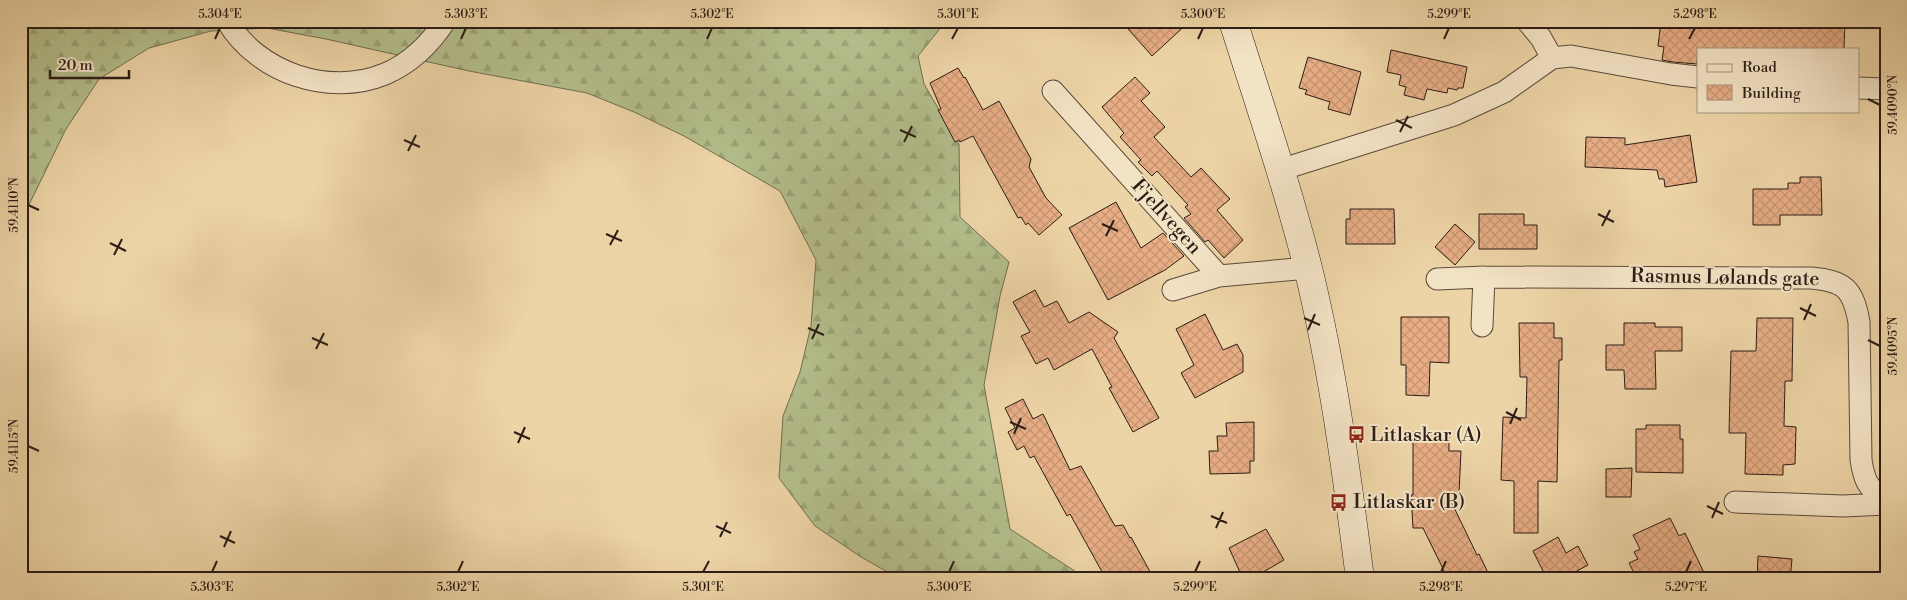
<svg xmlns="http://www.w3.org/2000/svg" width="1907" height="600" font-family="'Libre Bodoni',serif">
<style>
.forest{fill:url(#forest-firs);stroke:#706e51}
.building{fill:url(#building-cross-hatch);stroke:#2c1d17}
.lines{fill:none;stroke-linecap:round;stroke-linejoin:round}
.minor-casing{stroke:#5c4b3b;stroke-width:23}
.secondary-casing{stroke:#2c1d17;stroke-width:29}
.minor{stroke:#f3e3c5;stroke-width:21}
.secondary{stroke:#f3e3c5;stroke-width:28}
.ticks{fill:none;stroke:#2c1d17;stroke-width:2}
.labels{text-anchor:middle;dominant-baseline:central;stroke-width:4;stroke-linejoin:round;paint-order:stroke}
.street-label{font-size:20px;fill:#2c1d17;stroke:#f3e3c5}
.poi-label{font-size:20px;fill:#2c1d17;stroke:#f3e3c5;text-anchor:start}
.neatline{fill:none;stroke:#2c1d17;stroke-width:2}
.ticks-label{font-size:12px;text-anchor:middle;fill:#2c1d17}
</style>
<defs>
<pattern id="forest-firs" width="22" height="20" patternUnits="userSpaceOnUse" patternTransform="scale(1.25)"><rect width="22" height="20" fill="#b3be8b"/><path d="M5 1l3.5 6h-7zM16 11l3.5 6h-7z" fill="#9aa377"/></pattern>
<pattern id="building-cross-hatch" width="8" height="8" patternUnits="userSpaceOnUse" patternTransform="scale(1.25)"><rect width="8" height="8" fill="#e7ad84"/><path d="M0 0l8 8M0 8l8-8" fill="none" stroke="#c69471"/></pattern>
</defs>
<rect width="100%" height="100%" fill="#edd4a6"/>
<filter id="stains"><feTurbulence type="fractalNoise" baseFrequency=".004" numOctaves="4"/><feColorMatrix values="0 0 0 0 .2 0 0 0 0 .09 0 0 0 0 .02 0 0 0 .5 -.17"/></filter>
<radialGradient id="worn" r=".72"><stop offset=".6" stop-color="#630" stop-opacity="0"/><stop offset="1" stop-color="#630" stop-opacity=".3"/></radialGradient>
<path class="forest" d="M21,21H946L918,56L924,84L959,144L960,217L1009,262L1000,296L984,385L1010,529L1087,579H900L861,557L815,526L779,478L783,416L800,372L811,326L816,260L780,191L684,136L634,112L587,93L469,71L326,39L267,28L211,31L149,48L99,79L66,129L21,221Z"/>
<path class="building" d="M1121,21H1190L1152,56Z
M1661,21H1845L1844,49H1698L1697,64L1673,62L1662,60L1664,47L1658,46Z
M1391,50L1467,67L1463,88H1458L1457,90L1448,88L1447,93L1427,89L1424,100L1404,95L1406,87L1399,85L1401,75L1387,72Z
M1308,57L1361,72L1350,115L1328,109L1330,102L1305,94L1307,90L1299,88Z
M958,68L964,78L965,77L983,110L999,101L1031,159L1029,167L1046,198L1062,215L1039,235L1028,223L1026,225L1021,217L1018,218L973,136L960,142L959,140L955,142L938,110L941,109L930,83Z
M1135,77L1150,93L1141,101L1165,127L1154,137L1191,177L1201,168L1230,199L1217,210L1243,240L1224,258L1208,240L1205,242L1184,218L1191,214L1185,207L1188,205L1157,171L1152,176L1138,162L1141,160L1120,137L1124,133L1102,107Z
M1690,135L1697,182L1665,187L1664,179H1659L1657,170L1585,167L1586,137L1625,138V145Z
M1800,177H1821L1822,215H1780V225H1753V189H1788V183H1800Z
M1116,202L1141,248L1163,233L1184,256L1165,270L1108,300L1069,228Z
M1350,209H1394L1395,244H1346V219H1350Z
M1479,214H1524V225H1537V249H1479Z
M1455,224L1475,242L1455,265L1435,247Z
M1035,290L1044,307L1057,301L1069,323L1089,312L1118,332L1114,338L1159,418L1133,432L1109,388L1112,387L1092,349L1054,370L1048,358L1036,364L1021,336L1030,332L1013,302Z
M1205,314L1223,350L1237,344L1243,355V372L1195,398L1181,373L1194,365L1176,329Z
M1401,317H1449V363L1430,362L1429,396L1406,395V365H1401Z
M1757,318H1793L1792,381H1785L1784,426L1796,427L1795,464L1783,465V475L1745,474L1746,433H1729L1731,351H1756Z
M1519,323H1554V338H1562V360H1559L1557,482L1538,481V533H1514V481L1501,480L1503,417L1526,418L1527,377H1520Z
M1624,323H1655V327H1682V351H1655L1656,389H1625L1624,370H1606V345H1624Z
M1023,399L1033,419L1043,414L1070,470L1081,466L1115,526L1123,525L1130,538L1131,537L1154,579H1106L1070,514L1067,516L1034,456L1030,458L1024,446L1017,450L1008,432L1015,428L1005,408Z
M1254,422V461H1250V473L1210,474L1209,451H1218L1217,436H1227L1226,423Z
M1646,425H1680V439H1683V473L1636,472V429H1646Z
M1413,432H1449V451H1461L1459,493H1447L1477,555L1479,554L1491,579H1448L1423,528H1413L1411,495H1413Z
M1632,468L1631,497H1606V469Z
M1670,518L1679,536L1685,533L1707,579H1637L1629,563L1638,559L1634,552L1640,549L1633,535Z
M1266,529L1284,560L1251,579H1243L1229,548Z
M1558,537L1566,553L1578,546L1588,565L1562,579H1547L1533,551Z
M1758,556L1792,559L1790,579H1757Z"/>
<g class="lines">
<defs>
<path id="minor" d="M227,21C258,73 329,97 385,74C411,63 430,44 445,21
M1527,21L1541,38L1552,58
M1552,58L1571,56L1671,74L1698,77
M1858,88L1886,89
M1053,91L1219,276L1308,268
M1280,170L1454,115L1504,92L1552,58
M1437,279L1484,277L1811,278C1845,281 1853,289 1859,322L1861,460C1864,479 1867,489 1886,499
M1173,290L1219,276
M1482,326L1484,277
M1735,502L1843,506L1886,504"/>
<path id="secondary" d="M1233,21C1259,103 1287,185 1308,268C1333,370 1347,475 1360,579"/>
</defs>
<use href="#minor" class="minor-casing"/>
<use href="#secondary" class="secondary-casing"/>
<use href="#minor" class="minor"/>
<use href="#secondary" class="secondary"/>
</g>
<path class="ticks" d="M215,39L220,28M461,39L466,28M707,39L712,28M952,39L958,28M1198,39L1203,28M1444,39L1449,28M1689,39L1695,28M1868,99L1880,105M1396,120L1412,128M900,130L916,137M1400,132L1408,116M404,140L420,147M904,142L912,126M408,151L416,135M28,205L39,210M1598,214L1614,222M1102,224L1118,231M1602,226L1610,210M606,234L622,241M1106,236L1114,220M110,243L126,251M610,245L618,230M114,255L122,239M1800,308L1816,316M1304,318L1320,325M1804,320L1811,304M808,328L824,335M1308,330L1315,314M312,338L328,345M812,339L819,324M1868,340L1880,346M316,349L324,333M1506,412L1521,420M1010,422L1026,429M1510,424L1517,408M514,432L530,439M1014,434L1021,418M518,443L525,427M28,446L39,451M1707,506L1723,514M1211,516L1227,523M1712,518L1719,502M716,526L731,533M1216,528L1223,512M220,536L235,543M720,537L727,522M224,547L231,531M212,572L217,561M458,572L463,561M703,572L709,561M949,572L954,561M1195,572L1200,561M1441,572L1446,561M1686,572L1691,561"/>
<defs>
<symbol id="bus-bare" viewBox="-9 -9 18 18"><path d="M-5-6H5V4H4V6H2V4H-2V6H-4V4H-5ZM-3.5-4V0h7V-4ZM-3.5 1.2v1.5H-2V1.2ZM2 1.2v1.5H3.5V1.2Z" fill="#8f2418" stroke="#f3e3c5" stroke-width="2.5" paint-order="stroke"/></symbol>
</defs>
<g fill-rule="evenodd">
<use href="#bus-bare" x="1344" y="422" width="25" height="25"/>
<use href="#bus-bare" x="1326" y="490" width="25" height="25"/>
</g>
<g class="labels">
<g class="street-label">
<text transform="translate(1166 217) rotate(48)">Fjellvegen</text>
<text transform="translate(1725 278) rotate(1)">Rasmus Lølands gate</text>
</g>
<g class="poi-label">
<text x="1370" y="435">Litlaskar (A)</text>
<text x="1353" y="502">Litlaskar (B)</text>
</g>
</g>
<rect width="1907" height="600" fill="none" stroke="#edd4a6" stroke-width="55"/>
<rect x="1697" y="48" width="162" height="65" fill="#f3e3c5" stroke="#a3947f"/>
<rect x="1707" y="64" width="25" height="8" fill="#f3e3c5" stroke="#a3947f"/>
<text x="1742" y="72" font-size="15" fill="#2c1d17">Road</text>
<rect x="1707" y="85" width="25" height="15" fill="url(#building-cross-hatch)" stroke="#a3947f"/>
<text x="1742" y="98" font-size="15" fill="#2c1d17">Building</text>
<path d="M50 70v8h79v-8" fill="none" stroke="#2c1d17" stroke-width="2.5"/>
<text x="58" y="70" font-size="15" fill="#2c1d17" stroke="#f3e3c5" stroke-width="4" paint-order="stroke">20 m</text>
<rect x="28" y="28" width="1852" height="544" class="neatline"/>
<g class="ticks-label">
<text x="220" y="18">5.304°E</text>
<text x="466" y="18">5.303°E</text>
<text x="712" y="18">5.302°E</text>
<text x="958" y="18">5.301°E</text>
<text x="1203" y="18">5.300°E</text>
<text x="1449" y="18">5.299°E</text>
<text x="1695" y="18">5.298°E</text>
<text transform="translate(1893 105) rotate(-90)" y="4">59.4090°N</text>
<text transform="translate(14 205) rotate(-90)" y="4">59.4110°N</text>
<text transform="translate(1893 346) rotate(-90)" y="4">59.4095°N</text>
<text transform="translate(14 446) rotate(-90)" y="4">59.4115°N</text>
<text x="212" y="591">5.303°E</text>
<text x="458" y="591">5.302°E</text>
<text x="703" y="591">5.301°E</text>
<text x="949" y="591">5.300°E</text>
<text x="1195" y="591">5.299°E</text>
<text x="1441" y="591">5.298°E</text>
<text x="1686" y="591">5.297°E</text>
</g>
<rect width="100%" height="100%" filter="url(#stains)"/>
<rect width="100%" height="100%" fill="url(#worn)"/>
</svg>
